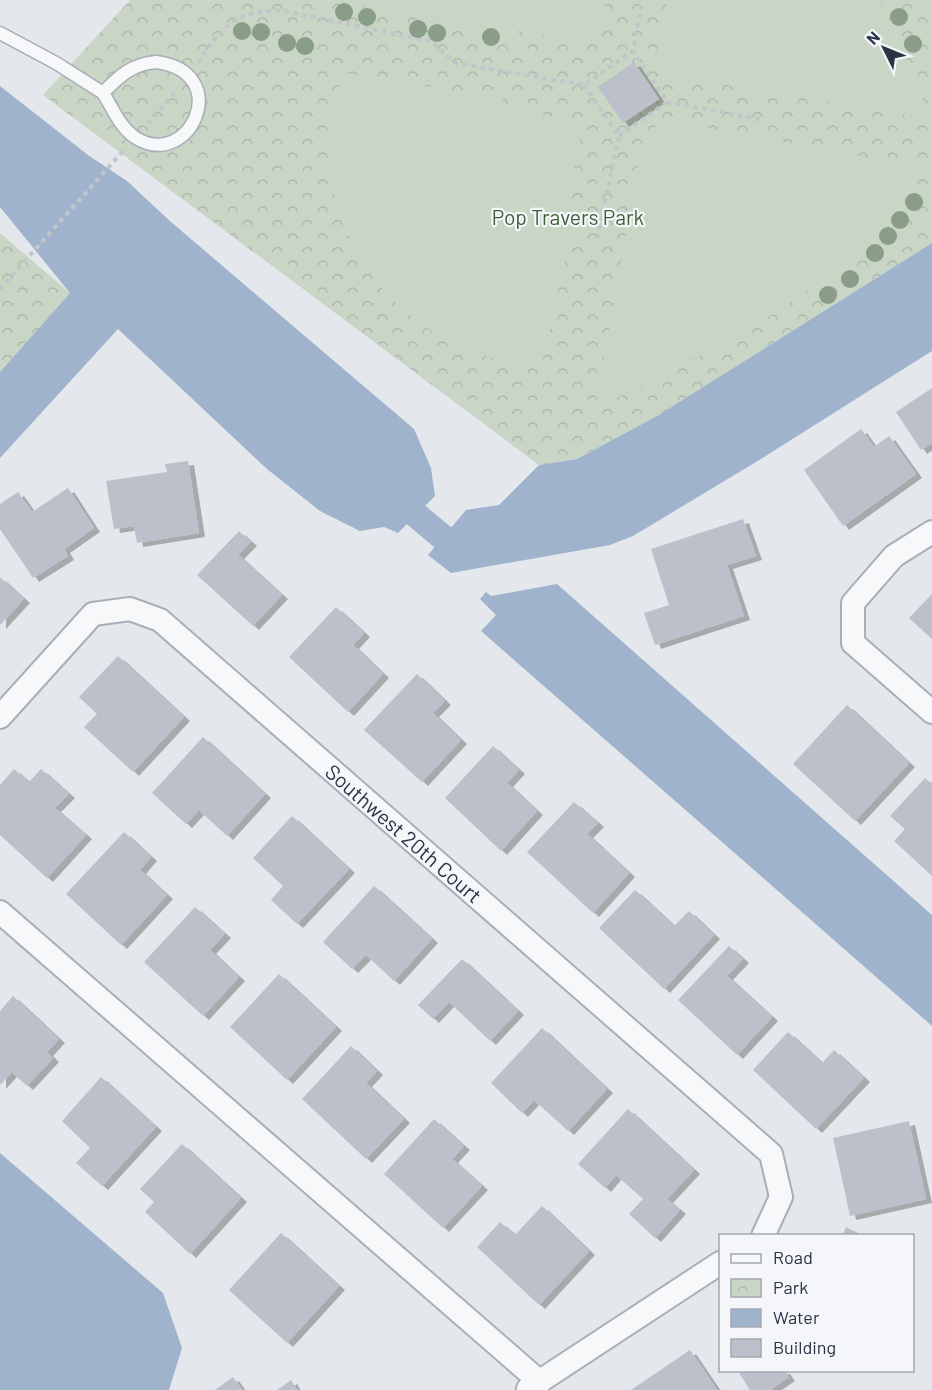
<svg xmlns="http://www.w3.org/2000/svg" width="932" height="1390" font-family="Barlow,sans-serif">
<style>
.park{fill:url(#park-crowns)}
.pitch{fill:#c9d6c5}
.water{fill:#9fb4cc}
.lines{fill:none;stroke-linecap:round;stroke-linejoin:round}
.canal{stroke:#9fb4cc;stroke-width:26}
.building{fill:#bbc0ca;filter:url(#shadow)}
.lane-casing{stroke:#a9aeb7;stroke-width:15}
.street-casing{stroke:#a9aeb7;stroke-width:26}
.path{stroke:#c2c5cb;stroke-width:4;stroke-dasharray:4.5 4.5;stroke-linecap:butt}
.lane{stroke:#f7f8fa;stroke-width:12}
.street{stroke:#f7f8fa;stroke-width:22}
.tree{fill:#899d89}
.labels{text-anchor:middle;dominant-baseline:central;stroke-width:4.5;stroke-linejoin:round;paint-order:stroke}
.park-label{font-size:21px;fill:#3f6138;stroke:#f4f6f9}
.street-label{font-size:21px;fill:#2b3445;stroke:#f4f6f9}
</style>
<defs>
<pattern id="park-crowns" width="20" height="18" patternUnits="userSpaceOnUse" patternTransform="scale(1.5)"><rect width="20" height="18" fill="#c9d6c5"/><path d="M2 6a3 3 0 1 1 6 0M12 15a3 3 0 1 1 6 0" fill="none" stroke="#adb8ab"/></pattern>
<filter id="shadow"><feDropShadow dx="6" dy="4" stdDeviation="0" flood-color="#0004"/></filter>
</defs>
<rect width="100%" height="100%" fill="#e4e7ec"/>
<path class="park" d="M130,0H932V243L657,416L577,459L539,465L43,95Z
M0,233L70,293L0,372Z"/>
<path class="pitch" d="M355,0H605L600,29L581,42L519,30L517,37L354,5Z
M667,0H877L886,13L923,100L921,117L671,76L656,54Z
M343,73L503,98L502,107L563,119L580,138L567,206L576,208L542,365C432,362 338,274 330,163C327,133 334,102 343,73Z
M665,120L922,168L913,189L896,213L851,261L724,347L695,358L618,398L597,395L644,135Z"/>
<path class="water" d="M0,86L88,155L127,181L171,222L414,429L431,468L435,496L398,533L384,527L360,531L320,511L267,469L118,329L0,458V372L70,293L0,207Z
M932,243V351L756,462L633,536L610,545L451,573L428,555L466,510L499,505L539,465L577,459L657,416Z
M557,584L932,915V1026L481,631L496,615L480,599L486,592L491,596Z
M0,1153L163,1293L182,1348L169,1390H0Z"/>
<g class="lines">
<path class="canal" d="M391,494L452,545L471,535"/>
</g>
<path class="building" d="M634,62L659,99L623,123L598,87Z
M932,388V443L921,450L896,412Z
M861,429L874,447L889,436L916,474L843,526L804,470Z
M188,461L199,533L137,543L134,526L114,529L106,481L167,472L165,464Z
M68,488L94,528L64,549L68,556L33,578L0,529V504L18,492L32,512Z
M743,519L756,556L727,565L744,616L655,645L644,613L669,605L651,549Z
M239,531L251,542L238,555L282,595L253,626L197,575Z
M0,577L24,599L0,625Z
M932,594V639L909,618Z
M336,607L364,633L353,645L383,674L348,712L289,657Z
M118,656L184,717L133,772L84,727L97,714L79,697Z
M417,674L445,701L433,713L461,740L422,782L364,730Z
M847,705L909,763L855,821L793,764Z
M203,737L265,794L227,836L199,810L186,824L152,793Z
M493,746L519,770L507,783L537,811L501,851L445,798Z
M14,769L29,782L41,769L69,794L55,808L86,835L47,878L0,835V785Z
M925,778L932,784V876L894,841L905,829L890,816Z
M574,802L598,823L587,834L629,873L593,913L527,852Z
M292,816L349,869L297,924L271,900L283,886L253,858Z
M124,832L151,857L140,870L167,895L121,945L66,894Z
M374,886L432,939L394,981L366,955L352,969L323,942Z
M635,890L674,926L689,911L714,935L664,989L599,928Z
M195,907L225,934L210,950L239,977L203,1016L144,962Z
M729,946L743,959L727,976L772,1017L737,1055L678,1000Z
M462,959L518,1011L490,1041L449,1002L433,1019L418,1005Z
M279,974L336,1027L287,1080L230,1027Z
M13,996L59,1039L47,1052L53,1058L27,1086L12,1072L0,1085V1011Z
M542,1028L607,1089L568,1131L534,1100L522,1113L491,1083Z
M788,1032L822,1063L834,1050L864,1078L816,1129L753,1070Z
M351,1046L377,1071L366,1083L404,1119L366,1159L302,1099Z
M101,1077L156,1127L102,1186L76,1163L90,1148L62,1121Z
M628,1109L694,1170L667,1199L680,1210L655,1238L629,1214L643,1199L616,1175L605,1188L578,1164Z
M434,1119L464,1146L452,1159L482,1186L443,1228L384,1174Z
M909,1121L926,1199L850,1216L833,1138Z
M182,1144L241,1198L190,1254L145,1212L154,1202L140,1189Z
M542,1206L589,1251L539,1305L477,1247L500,1222L515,1235Z
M846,1227L864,1236H842Z
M281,1233L339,1286L287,1343L229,1290Z
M690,1350L717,1390H631Z
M737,1370H784L789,1377L770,1390H750Z
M233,1377L242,1390H215Z
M291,1380L297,1390H277Z"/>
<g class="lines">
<defs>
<path id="lane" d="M0,33L56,63L103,93
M156,62C235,72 190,171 136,138C120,128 112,107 103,93C119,76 132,64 156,62Z"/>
<path id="street" d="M932,532L894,556L853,603V643L932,712
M0,717L93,614L130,609L160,620L771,1154L781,1197L763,1236
M0,912L540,1382
M528,1389L720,1263"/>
</defs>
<use href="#lane" class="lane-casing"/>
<use href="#street" class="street-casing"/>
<path class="path" d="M198,63C221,26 238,9 284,11L430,41L456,63L584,85L633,51L642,0
M584,85L619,136L597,238
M667,102L764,120
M148,123L177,90
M619,136L667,102L633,51
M0,289L123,151"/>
<use href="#lane" class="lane"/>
<use href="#street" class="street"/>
</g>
<g class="tree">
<circle cx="344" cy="12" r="9"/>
<circle cx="367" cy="17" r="9"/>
<circle cx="899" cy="17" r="9"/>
<circle cx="418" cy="29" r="9"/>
<circle cx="242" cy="31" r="9"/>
<circle cx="261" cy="32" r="9"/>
<circle cx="437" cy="33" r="9"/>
<circle cx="491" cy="37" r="9"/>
<circle cx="287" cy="43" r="9"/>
<circle cx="913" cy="44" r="9"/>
<circle cx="305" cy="46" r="9"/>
<circle cx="914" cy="202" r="9"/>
<circle cx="900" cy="220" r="9"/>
<circle cx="888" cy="236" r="9"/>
<circle cx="875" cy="253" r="9"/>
<circle cx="850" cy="279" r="9"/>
<circle cx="828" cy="295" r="9"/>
</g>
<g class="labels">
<g class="park-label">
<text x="568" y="216">Pop Travers Park</text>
</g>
<g class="street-label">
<text transform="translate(404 833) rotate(41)">Southwest 20th Court</text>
</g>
</g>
<rect x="719" y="1234" width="195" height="138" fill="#f4f6f9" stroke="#a4a8b1" stroke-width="1.5"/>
<rect x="731" y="1254" width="30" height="9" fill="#f7f8fa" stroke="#a4a8b1" stroke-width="1.5"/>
<text x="773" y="1264" font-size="18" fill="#2b3445">Road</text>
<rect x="731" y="1279" width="30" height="18" fill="url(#park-crowns)" stroke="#a4a8b1" stroke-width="1.5"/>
<text x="773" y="1294" font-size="18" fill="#2b3445">Park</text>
<rect x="731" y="1309" width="30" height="18" fill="#9fb4cc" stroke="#a4a8b1" stroke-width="1.5"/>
<text x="773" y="1324" font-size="18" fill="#2b3445">Water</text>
<rect x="731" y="1339" width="30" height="18" fill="#bbc0ca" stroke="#a4a8b1" stroke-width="1.5"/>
<text x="773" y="1354" font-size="18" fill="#2b3445">Building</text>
<g transform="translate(884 48) rotate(313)" stroke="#f4f6f9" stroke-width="4.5" paint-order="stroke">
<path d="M0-4.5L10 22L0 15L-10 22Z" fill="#2b3445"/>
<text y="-9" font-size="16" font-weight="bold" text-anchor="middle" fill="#2b3445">N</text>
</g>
</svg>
